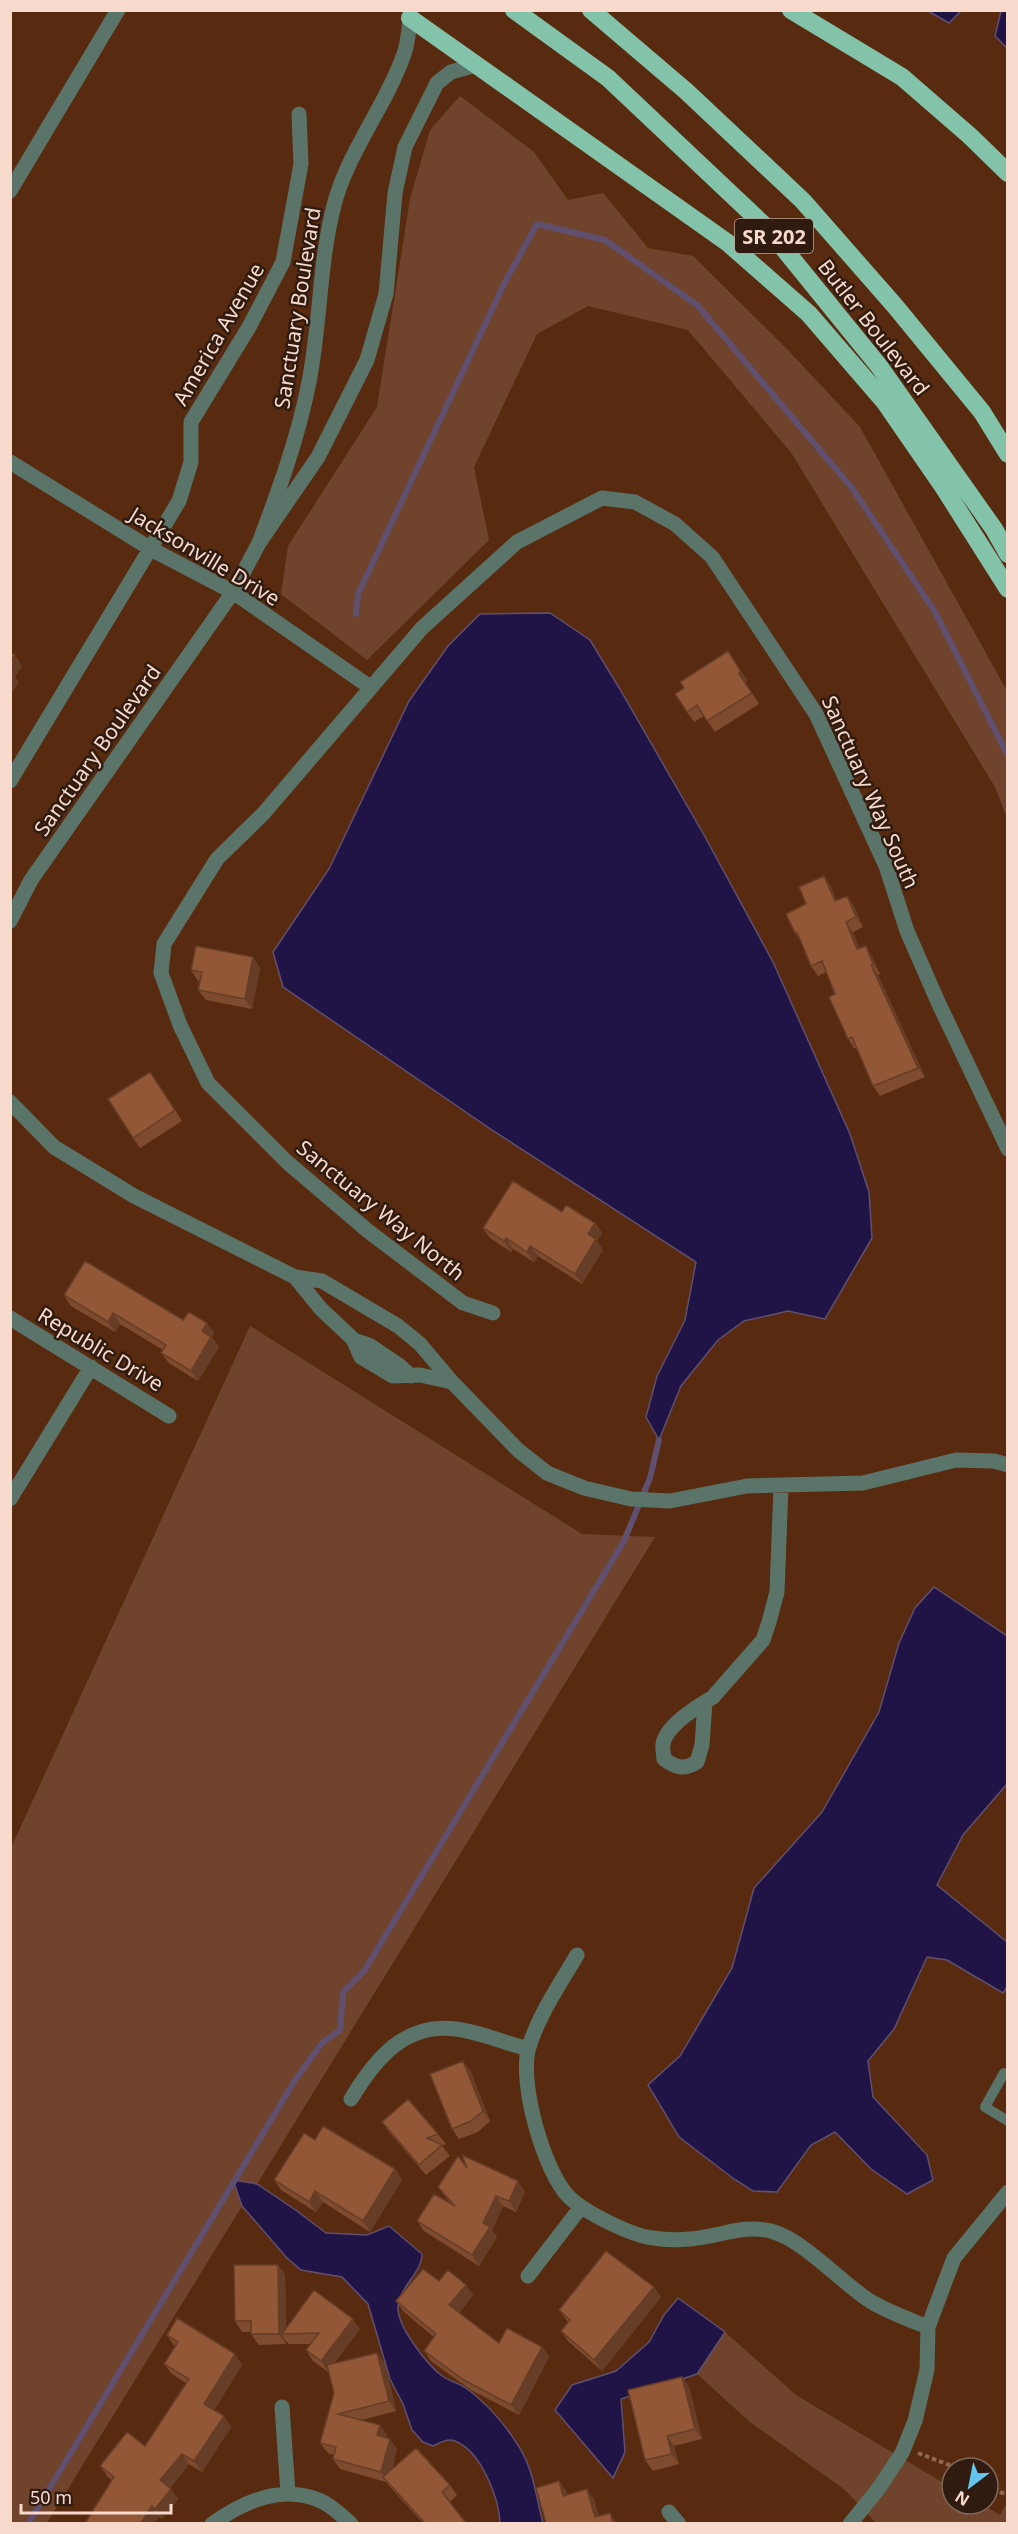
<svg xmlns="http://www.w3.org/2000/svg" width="1018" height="2534" font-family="'Noto Sans',sans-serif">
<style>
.green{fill:#70442c}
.water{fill:#201447;stroke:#604f6f;stroke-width:1.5}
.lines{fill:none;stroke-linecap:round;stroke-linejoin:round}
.stream{stroke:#604f6f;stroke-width:6}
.path{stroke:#906852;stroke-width:4;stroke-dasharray:4.5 3;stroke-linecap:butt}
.lane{stroke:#5a7469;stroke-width:10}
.street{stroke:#5a7469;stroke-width:15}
.highway{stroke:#82c3aa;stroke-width:18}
.wall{fill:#7e4b2f}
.shaded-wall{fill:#663d26}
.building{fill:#925737;stroke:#663d26;stroke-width:1.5}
.labels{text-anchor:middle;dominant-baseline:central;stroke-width:5;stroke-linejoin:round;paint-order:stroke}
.shield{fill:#2f1b10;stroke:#bba194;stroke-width:1.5}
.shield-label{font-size:20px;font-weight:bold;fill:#f7dacc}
.street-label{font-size:21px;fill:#f7dacc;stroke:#2f1b10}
</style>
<rect width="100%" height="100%" fill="#582b11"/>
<path class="green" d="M460,96L534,152L568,200L603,193L648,248L693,256L787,349L860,427L1007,691V818L995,787L792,454L688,330L588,306L537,334L474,467L489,540L367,660L281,594L288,546L377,407L410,199L430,130Z
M250,1326L582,1534L655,1537L257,2184L233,2180L242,2206L47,2523L11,2524V1848Z
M725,2332L796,2395L952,2488V2504H981L1000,2515L1007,2503V2523H876L845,2490L750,2422L697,2374Z"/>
<path class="water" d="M928,11H961L949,23Z
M1001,11H1007V48L995,36Z
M550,613L590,640L621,691L704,835L773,962L850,1134L869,1192L872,1238L825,1319L788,1311L744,1321L718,1340L681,1386L659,1440L646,1417L657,1376L685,1320L696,1262L495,1132L283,987L273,952L329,869L409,701L448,646L480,614Z
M934,1587L1007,1636V1784L963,1835L937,1885L1007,1942V1987L1003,1993L947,1960L927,1957L894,2029L868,2061L873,2097L927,2155L933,2180L907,2194L871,2169L835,2132L811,2145L777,2192L753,2191L734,2179L679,2137L648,2085L680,2056L732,1968L754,1888L822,1812L879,1712L899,1643L915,1608Z
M233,2180L257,2184L297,2211L326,2233L367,2235L389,2226L422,2254C422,2273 399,2287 398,2307C397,2327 427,2364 442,2376C449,2381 459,2383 466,2388C485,2402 503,2422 516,2442C534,2468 535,2494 543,2523H500C499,2498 481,2451 455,2441C447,2438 439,2443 433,2446L423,2442L412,2430L403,2404L390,2379L368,2304L342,2277L301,2270L287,2258L242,2206Z
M678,2298L725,2332L697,2374L621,2399L625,2452L613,2478L555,2410L572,2385L616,2371L649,2342L664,2315Z"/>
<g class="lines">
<path class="stream" d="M356,614L358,594L505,282L537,224L605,240L697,305L852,488L935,612L1008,756
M28,2524L295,2080L322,2043L340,2030L343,1992L364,1971L624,1541L650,1478L659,1440"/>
<path class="path" d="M918,2453L957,2468
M988,2483L1002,2493H1008"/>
<path class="lane" d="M1008,2075L1004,2073L985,2107L1008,2121"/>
<path class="street" d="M410,18C409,29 408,43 404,54C387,103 352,146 336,198C319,257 321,321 309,382C298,438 279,490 259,543L318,457L367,360L386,294L395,193L405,147L437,83L451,72L476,65
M10,191L118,10
M10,462L151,549L233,592L370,687
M10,781L179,501L191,462V422L249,327L283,262L301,164L299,114
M10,921L31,880L233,592L259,543
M10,1102L54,1147L134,1196L295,1277L322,1281L398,1326L420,1344L452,1382L518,1450L547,1473L584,1488L631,1499L670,1501L747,1486L863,1483L956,1460L994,1461L1008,1465
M295,1277L321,1309L354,1340L369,1345L400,1366L411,1376
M493,1313L463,1303L368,1231L287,1162L208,1083L180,1025L161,973L164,944L217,859L263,814L422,628L517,542L602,498L635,502L675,524L712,557L816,714L886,866L907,931L938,1002L1008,1149
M10,1318L169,1416
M353,1339L361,1357L393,1376L420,1375L452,1382
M10,1499L91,1367
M705,1702L702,1745L697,1762C684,1770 676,1768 664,1759C664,1755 662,1748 663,1744C666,1725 698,1706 713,1697L763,1640L769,1622L777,1592L781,1486
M577,1955C560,1984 539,2014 529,2047C518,2081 544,2172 569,2197C584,2212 632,2236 653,2238C665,2240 678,2240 690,2239C719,2237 745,2223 774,2232C804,2241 842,2283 870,2301C888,2312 908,2319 928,2327
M351,2099C375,2059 405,2022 456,2029C480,2032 505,2043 528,2049
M528,2276L581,2207
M282,2407L288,2493
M669,2512L679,2524
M212,2524C244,2501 282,2484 321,2501C331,2505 342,2516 351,2524
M850,2524L879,2488L902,2453L915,2421L927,2370L928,2327L954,2258L1008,2192"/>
<path class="highway" d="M514,10L608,78L767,228L879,366L994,529L1008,554
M591,10L686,91L803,201L895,306L982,412L1008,454
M791,10L902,77L970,136L1008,173
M410,18L728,243L809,314L884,401L944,488L1008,589"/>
</g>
<path class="wall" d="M735,662L747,680L746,684L759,704L715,732L704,716L694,722L687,712Z
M824,876L830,885L837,901L847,896L854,906L863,927L853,932L859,948L872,956L880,974L878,975L925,1077L880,1096L873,1086L856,1048H854L848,1039L835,994L826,972L818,976L811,966L802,943L795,933L806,904Z
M253,957L260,968L252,1009L206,1000L198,990L200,981H198L191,970Z
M158,1083L182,1121L140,1148L133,1138Z
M562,1212L595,1223L602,1233L597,1241L603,1250L582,1284L538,1256L534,1262L513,1249L511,1252L490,1238L483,1228Z
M64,1295L183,1320L207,1323L214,1333L212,1337L219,1347L198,1381L169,1363L161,1353L163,1350L120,1324L115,1332L71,1306Z
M463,2061L471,2072L490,2121L478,2132L459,2139L452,2129Z
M382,2122L438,2134L446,2144L442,2146L450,2156L426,2175L389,2132Z
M315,2140L395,2169L402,2180L370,2232L323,2202L316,2212L281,2190L274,2180Z
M467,2168L525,2192L516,2212L503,2206L492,2230L497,2237L479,2266L424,2231L417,2221L451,2204L438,2187Z
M278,2265L285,2275L286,2328L360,2329L334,2363L377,2353L385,2364L396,2411L362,2420L380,2425L387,2435L386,2438L397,2449L392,2470L450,2485L457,2495L450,2502L466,2523H423L391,2488L386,2482L340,2469L333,2459L334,2455L328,2453L320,2443L334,2393L328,2372L313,2361L306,2350L311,2344H289L286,2341V2344L259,2345L251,2334V2332H242L235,2321Z
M439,2281L466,2285L473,2295L459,2313L499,2343L542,2347L549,2357L519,2415L471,2390L431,2361L424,2351L434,2337L404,2312L396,2301Z
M661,2297L602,2371L568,2341L561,2331L568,2322L559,2310Z
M167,2335L242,2365L214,2410L231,2427L202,2472L189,2464L170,2488L178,2499L162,2519L108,2477L100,2466L145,2446L186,2383L172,2374L164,2364L175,2347Z
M682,2377L689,2387L702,2439L674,2446L679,2464L653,2471L645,2460Z"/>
<path class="shaded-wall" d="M728,651L747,680L746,684L759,704L739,674Z
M15,655L22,666L15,677L19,682L10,695V662Z
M824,876L830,885L842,911L835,901Z
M847,896L854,906L863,927L856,917Z
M846,922L853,932L864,959L857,949Z
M866,946L872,956L880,974L873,964Z
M253,957L260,968L252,1009L245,999Z
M871,965L878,975L925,1077L918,1068Z
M595,1223L602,1233L597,1241L603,1250L582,1284L575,1274L588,1234Z
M506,1238L513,1249L511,1252L504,1241Z
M530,1246L538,1256L534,1262L527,1252Z
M113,1313L120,1324L115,1332L108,1322Z
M207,1323L214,1333L212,1337L219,1347L198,1381L191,1371L202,1331Z
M463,2061L471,2072L490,2121L483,2111Z
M395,2169L402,2180L370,2232L363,2221Z
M518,2181L525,2192L516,2212L509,2201Z
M315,2191L323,2202L316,2212L309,2202Z
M496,2196L503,2206L492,2230L497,2237L479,2266L472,2255L483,2223Z
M278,2265L285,2275L286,2334H282L286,2341V2344L279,2334Z
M466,2285L473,2295L456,2316L449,2305Z
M654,2287L661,2297L602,2371L594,2360Z
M353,2319L360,2329L328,2372L321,2361Z
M542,2347L549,2357L519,2415L511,2405Z
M377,2353L385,2364L396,2411L389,2401Z
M235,2354L242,2365L211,2414L204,2404Z
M682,2377L689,2387L702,2439L695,2429Z
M224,2416L231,2427L202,2472L194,2461Z
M380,2425L387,2435L384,2446L377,2435Z
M667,2436L674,2446L679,2464L672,2454Z
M390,2439L397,2449L388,2482L381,2472Z
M182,2454L189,2464L168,2491L160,2480Z
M559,2481L567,2492L570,2506L563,2496Z
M171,2489L178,2499L162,2519L155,2509Z
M587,2489L594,2499L601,2523L595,2517Z
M152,2506L159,2517L155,2523H141Z
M610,2513L617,2523H613Z"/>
<path class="building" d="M728,651L740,670L739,674L752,693L707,721L697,705L687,712L675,694L684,688L680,682Z
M10,652L15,655L10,662Z
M824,876L835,901L847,896L856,917L846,922L857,949L866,946L873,964L871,965L918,1068L873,1086L852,1037L848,1039L829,997L835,994L822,961L811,966L797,932L795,933L786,914L806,904L799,887Z
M196,946L253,957L245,999L198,990L202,972L191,970Z
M150,1072L175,1110L133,1138L108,1099Z
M513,1181L562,1212L566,1205L595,1223L588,1234L596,1239L575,1274L530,1246L527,1252L506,1238L504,1241L483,1228Z
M85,1261L183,1320L189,1312L207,1323L202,1331L211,1337L191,1371L161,1353L166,1345L113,1313L108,1322L64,1295Z
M463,2061L483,2111L471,2121L452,2129L430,2074Z
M408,2099L438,2134L427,2138L442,2145L419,2165L382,2122Z
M323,2126L395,2169L363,2221L315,2191L309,2202L274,2180L304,2133L315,2140Z
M462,2155L518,2181L509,2201L496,2196L483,2223L490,2227L472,2255L417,2221L434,2194L455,2206L438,2187L458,2156L467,2168Z
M606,2251L654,2287L594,2360L561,2331L570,2320L559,2310Z
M234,2265H278L279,2334H251V2321H235Z
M423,2269L439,2281L448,2270L466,2285L449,2305L499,2343L507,2328L542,2347L511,2405L464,2380L424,2351L436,2334L396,2301Z
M314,2290L353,2319L321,2361L306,2350L319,2333L282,2334Z
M177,2318L235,2354L204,2404L224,2416L194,2461L182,2454L160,2480L171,2489L155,2509L152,2506L141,2523H85L114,2477L100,2466L127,2432L145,2446L189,2379L164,2364L178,2342L167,2335Z
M377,2353L389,2401L338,2414L380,2425L377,2435L390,2439L381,2472L333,2459L336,2447L320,2443L334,2393L327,2365Z
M682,2377L695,2429L667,2436L672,2454L645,2460L628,2390Z
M416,2448L450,2485L442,2492L466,2523H425L383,2477Z
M559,2481L563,2496L587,2489L595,2517L610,2513L613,2523H546L536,2488Z"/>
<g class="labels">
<rect class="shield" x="735" y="219" width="78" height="34" rx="4.5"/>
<g class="shield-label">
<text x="774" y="236">SR 202</text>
</g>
<g class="street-label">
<text transform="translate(297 308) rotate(-81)">Sanctuary Boulevard</text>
<text transform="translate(874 327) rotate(52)">Butler Boulevard</text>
<text transform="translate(218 334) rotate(-60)">America Avenue</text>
<text transform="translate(205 556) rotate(31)">Jacksonville Drive</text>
<text transform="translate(97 750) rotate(-55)">Sanctuary Boulevard</text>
<text transform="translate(871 792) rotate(66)">Sanctuary Way South</text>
<text transform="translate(381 1210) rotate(39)">Sanctuary Way North</text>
<text transform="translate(101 1349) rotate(31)">Republic Drive</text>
</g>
</g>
<rect width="1018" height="2534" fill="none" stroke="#f7dacc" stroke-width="24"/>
<g transform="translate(970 2486) rotate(212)"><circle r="28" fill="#2f1b10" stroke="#7f675b" stroke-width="1.5"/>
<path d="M0-4.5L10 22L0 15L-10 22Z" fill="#64c5ee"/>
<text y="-9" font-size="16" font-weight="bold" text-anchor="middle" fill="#f7dacc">N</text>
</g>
<path d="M21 2504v9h150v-9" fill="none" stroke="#f7dacc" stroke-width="3"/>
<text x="30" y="2504" font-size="18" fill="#f7dacc" stroke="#2f1b10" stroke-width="4.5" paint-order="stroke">50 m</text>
</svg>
